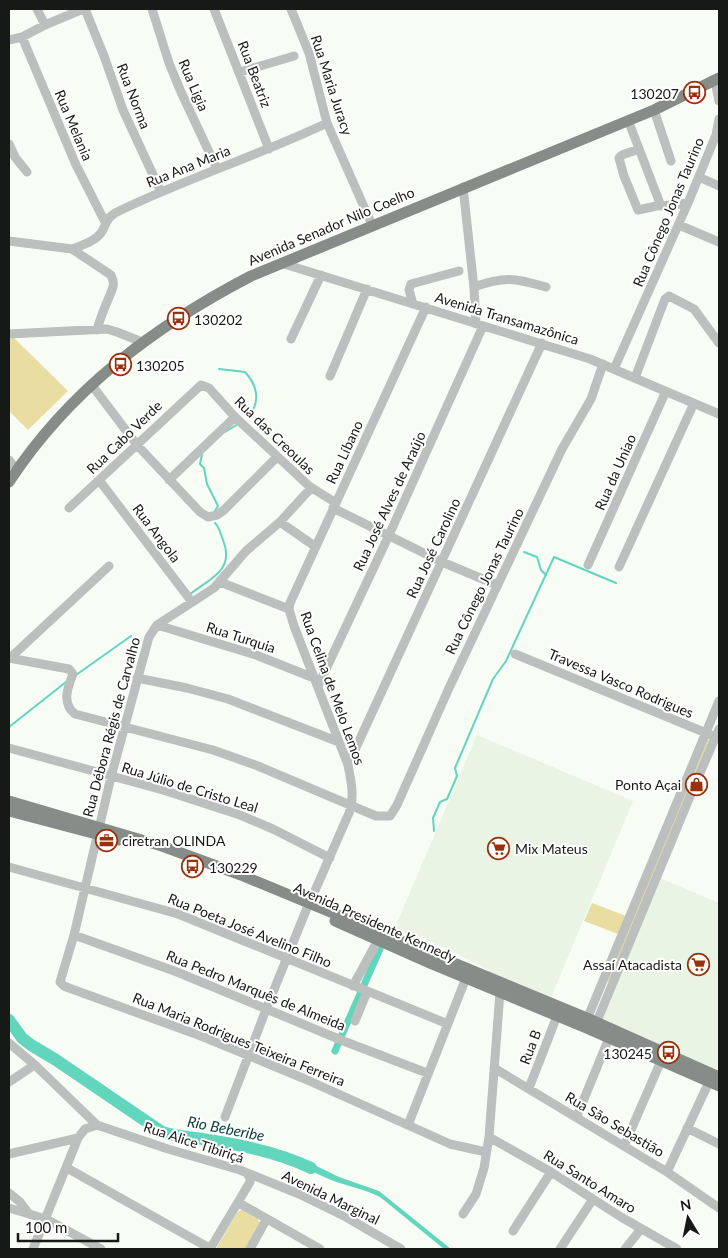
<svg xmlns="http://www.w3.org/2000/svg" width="728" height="1258" font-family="Lato,sans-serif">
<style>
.built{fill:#e9f4e5}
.green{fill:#e9dda2}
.water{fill:#62d5bd}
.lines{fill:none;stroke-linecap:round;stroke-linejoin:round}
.stream{stroke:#62d5bd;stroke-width:2}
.canal{stroke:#62d5bd;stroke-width:7}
.river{stroke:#62d5bd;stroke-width:12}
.minor{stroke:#bbbfbd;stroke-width:9}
.major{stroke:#868d88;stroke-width:11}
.labels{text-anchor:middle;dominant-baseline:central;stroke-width:4;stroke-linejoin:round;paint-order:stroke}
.street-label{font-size:14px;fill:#171916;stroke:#fff}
.poi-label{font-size:14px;fill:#171916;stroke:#fff;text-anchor:start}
.water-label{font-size:15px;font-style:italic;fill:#073e34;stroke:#fff}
</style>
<rect width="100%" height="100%" fill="#f7fdf5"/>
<path class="built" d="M477,735L633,801L550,1000L499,979L482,966L417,935L393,932Z
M660,878L719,903V1072L598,1020Z"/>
<path class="green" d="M10,334L68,391L28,430L9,411Z
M707,739L711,741L611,983L607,981Z
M592,903L626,916L618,934L584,921Z
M242,1209L257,1218L260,1223L246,1249H217V1247L237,1213Z"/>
<path class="water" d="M298,1157L339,1177L379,1191L451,1249H444L380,1197C364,1189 347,1186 331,1180C319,1175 307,1169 295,1162Z"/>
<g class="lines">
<path class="stream" d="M219,369L245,372C257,385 261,401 249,416
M225,432L238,424
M202,454L200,464L204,468L207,484L218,506L215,511
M524,552L537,557L541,570L546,575
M190,594C211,578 235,570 223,540C220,533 220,528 215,523
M76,675L131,636
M9,727L66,682
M434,831L433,818L440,802L447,799L457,776L455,768L493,679L506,661L554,557L616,583"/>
<path class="canal" d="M341,1037L380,949
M335,1051L338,1044"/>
<path class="river" d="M9,1020L22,1038L31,1045L56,1060L162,1132C177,1137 192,1137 208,1140C243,1145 279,1153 311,1168"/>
<path class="minor" d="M37,9L45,25
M85,9L104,56L123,110L161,192
M152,9L169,63L181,92L217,169
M214,9L269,149
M291,9L309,53L327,123L372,225
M22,37L76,165L105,222
M9,40L22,37L45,25L83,9
M240,72L294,56
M715,81L719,101
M654,110L671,161
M628,120L661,206L688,203
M9,144L15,157L27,172
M639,149L622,155L619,158L624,176L638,210L661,205
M699,177L719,186
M463,187L474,288L476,324
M679,225L719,242
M9,241L72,249L111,275C113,279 114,282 113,287C108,301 101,314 97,330
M72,249C82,245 94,242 101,233C107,224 105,220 115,213C184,179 258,156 327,123
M281,263L590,359L719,414
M474,287C504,276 515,278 546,287
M413,304L409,290L411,284L459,271
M9,334L107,329L117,332L142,342
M291,339L321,275
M614,369L688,203L716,135L719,119
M330,376L367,289
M635,378L665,299L669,296L694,309L719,343
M91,384L137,445L200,512L208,517L217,515L224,510L277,457
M9,460L17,470
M99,480L192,602
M169,480L235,417
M311,488L280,522L246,551L214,588L157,625L149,637L111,777L74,935L60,982L64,986L69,988L201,1036L305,1079L450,1144L486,1152
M69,508L201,385L209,388L235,417L309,486L336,503
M333,508L442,562L497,585
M280,522L316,547
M588,565L666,391
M619,567L694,403
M220,582L289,609
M157,625L256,655L314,678
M515,654L711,735
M9,658L69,669L73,674C68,687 61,703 75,714L213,750L258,766L376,816H390L397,805L449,688L562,449L591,399L603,364
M10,658L109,566
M137,678L187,688L228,699L339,742
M318,686L389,535L483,326
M9,748L163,790L240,815L273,829L330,858
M348,765L542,343
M9,867L178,914L448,1024
M310,902L349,813C355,797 351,781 348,765L294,626L289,609L290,603L426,307
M74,935L177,972L346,1042L427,1073
M353,986L378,940
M355,1021L367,992
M585,1024L719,701
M595,1026L691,794L719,729
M9,1043L35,1065L97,1125
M494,1068L667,1172L719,1208
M9,1082L30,1068
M529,1088L557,1016
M577,1116L609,1038
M225,1117L267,1007L307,908
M408,1125L466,978
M687,1128L719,1144
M489,1137L551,1172L621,1217L677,1249
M624,1146L661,1061
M9,1154L78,1138
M67,1168L211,1249
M667,1172L709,1082
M9,1193L20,1202L29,1214
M239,1203L320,1249
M9,1208L46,1219L101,1249
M463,1214L476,1194L484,1168L489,1137L500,992
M513,1231L551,1172
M33,1249L78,1138L85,1129L97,1125L168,1149L240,1170L299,1194L346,1217L401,1249
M210,1249L250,1182V1177L247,1174
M250,1249L266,1220
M560,1249L593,1199
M625,1249L641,1229"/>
<path class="major" d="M9,482C69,390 155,326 251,276L654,110L719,78
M9,801L162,846L241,875L587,1018L719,1077
M9,811L119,840
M335,921L432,964L584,1027L719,1086"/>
</g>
<defs>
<symbol id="bus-ring" viewBox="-11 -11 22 22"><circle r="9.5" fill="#fff" stroke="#98320d" stroke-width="1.5"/><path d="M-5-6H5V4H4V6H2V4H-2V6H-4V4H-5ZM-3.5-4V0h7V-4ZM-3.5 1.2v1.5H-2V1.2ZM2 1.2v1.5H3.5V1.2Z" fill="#98320d"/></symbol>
<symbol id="shop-ring" viewBox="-11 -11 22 22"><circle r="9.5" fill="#fff" stroke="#98320d" stroke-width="1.5"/><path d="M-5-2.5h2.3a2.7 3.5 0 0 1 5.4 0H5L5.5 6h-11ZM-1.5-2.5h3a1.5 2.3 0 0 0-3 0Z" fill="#98320d"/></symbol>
<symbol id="office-ring" viewBox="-11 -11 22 22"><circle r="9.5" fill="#fff" stroke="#98320d" stroke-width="1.5"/><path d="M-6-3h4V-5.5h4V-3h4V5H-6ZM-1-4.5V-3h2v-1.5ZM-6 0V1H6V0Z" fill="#98320d"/></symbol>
<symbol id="supermarket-ring" viewBox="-11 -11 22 22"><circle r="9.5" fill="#fff" stroke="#98320d" stroke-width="1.5"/><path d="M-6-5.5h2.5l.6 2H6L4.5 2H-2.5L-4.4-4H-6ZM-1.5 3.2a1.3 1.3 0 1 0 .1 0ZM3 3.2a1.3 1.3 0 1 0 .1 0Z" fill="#98320d"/></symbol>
</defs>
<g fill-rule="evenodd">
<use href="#bus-ring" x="682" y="80" width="25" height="25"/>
<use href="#bus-ring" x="166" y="306" width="25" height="25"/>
<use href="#bus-ring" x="108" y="352" width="25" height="25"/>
<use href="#shop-ring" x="684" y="772" width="25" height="25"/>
<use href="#office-ring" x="94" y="828" width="25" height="25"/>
<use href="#supermarket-ring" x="486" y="836" width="25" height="25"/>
<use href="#bus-ring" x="180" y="854" width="25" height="25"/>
<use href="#supermarket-ring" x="686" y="952" width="25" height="25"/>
<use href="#bus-ring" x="656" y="1040" width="25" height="25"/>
</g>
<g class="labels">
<g class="street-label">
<text transform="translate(255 74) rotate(69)">Rua Beatriz</text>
<text transform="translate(194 85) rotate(67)">Rua Ligia</text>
<text transform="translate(332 85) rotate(72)">Rua Maria Juracy</text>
<text transform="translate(134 96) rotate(69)">Rua Norma</text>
<text transform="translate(74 125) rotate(67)">Rua Melania</text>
<text transform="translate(188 166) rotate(-22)">Rua Ana Maria</text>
<text transform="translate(668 212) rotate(-67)">Rua Cônego Jonas Taurino</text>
<text transform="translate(331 226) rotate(-23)">Avenida Senador Nilo Coelho</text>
<text transform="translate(507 318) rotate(17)">Avenida Transamazônica</text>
<text transform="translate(275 435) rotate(44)">Rua das Creoulas</text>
<text transform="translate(124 437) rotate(-44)">Rua Cabo Verde</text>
<text transform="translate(344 452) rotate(-65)">Rua Líbano</text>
<text transform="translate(615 472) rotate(-66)">Rua da Uniao</text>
<text transform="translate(389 501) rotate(-65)">Rua José Alves de Araújo</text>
<text transform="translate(157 533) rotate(53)">Rua Angola</text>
<text transform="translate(433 548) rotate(-65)">Rua José Carolino</text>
<text transform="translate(484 581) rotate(-64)">Rua Cônego Jonas Taurino</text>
<text transform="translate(241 637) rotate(18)">Rua Turquia</text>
<text transform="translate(621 683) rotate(23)">Travessa Vasco Rodrigues</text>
<text transform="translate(333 688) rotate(70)">Rua Celina de Melo Lemos</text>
<text transform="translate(111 727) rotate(-75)">Rua Débora Régis de Carvalho</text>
<text transform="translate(190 787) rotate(17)">Rua Júlio de Cristo Leal</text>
<text transform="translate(375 922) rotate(24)">Avenida Presidente Kennedy</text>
<text transform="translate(250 930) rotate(22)">Rua Poeta José Avelino Filho</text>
<text transform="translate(256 990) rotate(22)">Rua Pedro Marquês de Almeida</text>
<text transform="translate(239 1039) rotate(22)">Rua Maria Rodrigues Teixeira Ferreira</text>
<text transform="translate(530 1047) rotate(-69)">Rua B</text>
<text transform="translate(615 1124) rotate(31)">Rua São Sebastião</text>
<text transform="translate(194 1142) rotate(18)">Rua Alice Tibiriçá</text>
<text transform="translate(590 1181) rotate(32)">Rua Santo Amaro</text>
<text transform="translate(331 1197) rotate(26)">Avenida Marginal</text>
</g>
<g class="poi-label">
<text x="679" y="93" text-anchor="end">130207</text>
<text x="194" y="319">130202</text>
<text x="136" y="365">130205</text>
<text x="681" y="784" text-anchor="end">Ponto Açai</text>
<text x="122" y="840">ciretran OLINDA</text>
<text x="515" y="848">Mix Mateus</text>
<text x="209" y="867">130229</text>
<text x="682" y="964" text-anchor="end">Assaí Atacadista</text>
<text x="652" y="1053" text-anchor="end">130245</text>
</g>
<g class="water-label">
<text transform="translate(226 1128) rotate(11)">Rio Beberibe</text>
</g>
</g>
<rect width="728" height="1258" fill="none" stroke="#171916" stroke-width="20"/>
<g transform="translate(688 1218) rotate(350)" stroke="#ffffff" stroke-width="4" paint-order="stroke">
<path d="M0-4L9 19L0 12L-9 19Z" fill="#171916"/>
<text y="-8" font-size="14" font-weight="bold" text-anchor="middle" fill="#171916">N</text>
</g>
<path d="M18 1233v8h100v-8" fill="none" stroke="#171916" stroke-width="2.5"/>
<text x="25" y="1233" font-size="15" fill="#171916" stroke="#ffffff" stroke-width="4" paint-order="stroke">100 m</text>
</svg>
